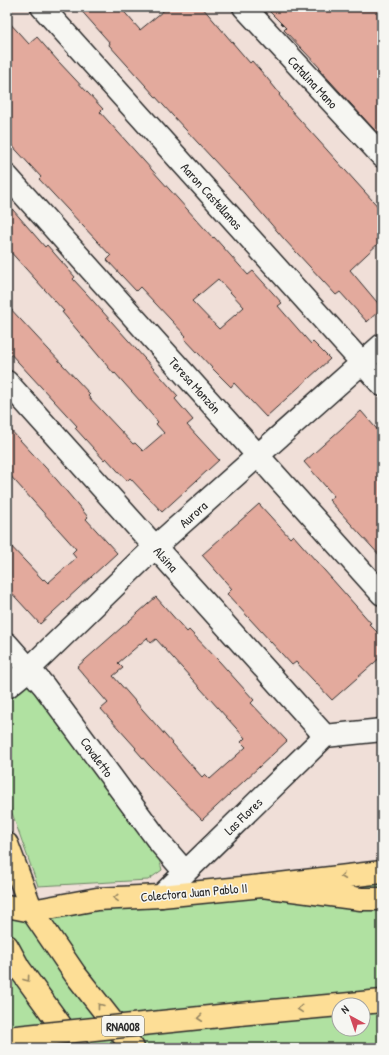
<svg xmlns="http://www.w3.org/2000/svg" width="389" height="1055" font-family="'Patrick Hand',sans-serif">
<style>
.green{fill:#b0e1a1;stroke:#6e8666;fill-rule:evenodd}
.building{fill:#e3aa9d;stroke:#2b2b2b;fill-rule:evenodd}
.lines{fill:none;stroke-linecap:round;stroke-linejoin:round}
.minor-casing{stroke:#2b2b2b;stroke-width:25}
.major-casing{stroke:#2b2b2b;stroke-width:25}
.highway-casing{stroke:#2b2b2b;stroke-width:25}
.minor{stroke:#f6f6f2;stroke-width:22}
.major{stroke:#fdde96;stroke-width:22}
.highway{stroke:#fdde96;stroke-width:22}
.rail-casing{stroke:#2b2b2b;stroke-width:4.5}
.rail{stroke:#f6f6f2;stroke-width:3;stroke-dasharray:9;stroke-linecap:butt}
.highway-bridge-casing{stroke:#2b2b2b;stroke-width:25;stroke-linecap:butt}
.highway-bridge{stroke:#fdde96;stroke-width:22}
.oneway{stroke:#948460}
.labels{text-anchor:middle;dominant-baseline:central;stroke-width:3;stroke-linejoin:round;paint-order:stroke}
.shield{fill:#f6f6f2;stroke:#686867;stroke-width:1}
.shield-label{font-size:12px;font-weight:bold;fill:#2b2b2b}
.street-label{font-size:13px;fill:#2b2b2b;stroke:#f6f6f2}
</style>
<rect width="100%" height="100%" fill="#f0dfd8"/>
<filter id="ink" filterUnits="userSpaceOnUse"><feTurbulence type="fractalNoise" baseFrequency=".025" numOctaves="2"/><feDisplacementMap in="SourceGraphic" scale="8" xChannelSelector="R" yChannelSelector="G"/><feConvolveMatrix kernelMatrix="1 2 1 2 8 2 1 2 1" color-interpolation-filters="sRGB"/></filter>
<g filter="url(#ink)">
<path class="green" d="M29,683L158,855L162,870L148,880L38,886L7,799V702Z
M382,872V1048H7V906ZM339,1005H363V1029H339Z"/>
<path class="building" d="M78,7H120L140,30L168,7H202L250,63L252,61L267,78L280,94L279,95L291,110L382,211V240L350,270L382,308L367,322L340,292L336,295L284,239L238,186L173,116L109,45L110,43Z
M265,7H382V138L319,69L320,68L284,30L286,28Z
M7,20L29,44L37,37L58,61L103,109L100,112L213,238L214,237L248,275L253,271L282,303L278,306L311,344L313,342L330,359L266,417L234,383L231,387L213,369L184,338L186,336L140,287L136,291L107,260L111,256L39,179L41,177L7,140ZM218,279L244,307L219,329L192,301Z
M7,203L45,247L47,245L75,277L73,279L86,293L178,396L175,399L193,420L187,425L219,460L162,512L130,478L127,481L106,458L104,460L75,428L77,426L7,350V305L90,394L88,396L133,444L135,443L143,451L164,433L156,424L158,422L140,401L115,373L114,374L62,312L64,311L7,248Z
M361,411L382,435V558L329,500L334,496L304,462Z
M7,426L57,480L88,517L86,519L117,553L40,624L7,588V542L43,580L44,579L48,583L76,558L72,553L76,549L7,472Z
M259,504L290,538L293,535L371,623L369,624L382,637V656L332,700L296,662L292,665L227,594L232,589L202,555Z
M156,597L187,632L189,630L219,661L254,700L251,703L287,741L202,820L149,765L135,749L136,748L101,709L108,703L77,667ZM147,638L151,643L156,639L245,738L241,742L246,747L210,779L205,774L202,777L113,676L123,668L118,663Z"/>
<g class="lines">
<defs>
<path id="minor" d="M42,7L382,385
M244,7L382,156
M7,176L382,594
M7,382L325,736
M7,644L44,686L160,843L185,872
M7,687L29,669L155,547L382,345
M325,736L382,730
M161,896L325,736"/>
<path id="major" d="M7,844L32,911L75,974L133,1048
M7,906L32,911L97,899L161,896L262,886L382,872
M7,946L19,968L77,1048"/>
<path id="highway" d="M262,886L361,899H382
M340,1005L382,1001
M239,1014L339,1005"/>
</defs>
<use href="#minor" class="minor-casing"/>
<use href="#major" class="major-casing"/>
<use href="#highway" class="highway-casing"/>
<use href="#minor" class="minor"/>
<use href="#major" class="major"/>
<use href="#highway" class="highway"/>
<defs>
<path id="rail" d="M7,1037L16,1048"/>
</defs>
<use href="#rail" class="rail-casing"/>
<use href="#rail" class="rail"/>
<defs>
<path id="highway-bridge" d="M7,1038L239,1014"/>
</defs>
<use href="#highway-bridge" class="highway-bridge-casing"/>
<use href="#highway-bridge" class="highway-bridge"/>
</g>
<defs><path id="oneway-chevron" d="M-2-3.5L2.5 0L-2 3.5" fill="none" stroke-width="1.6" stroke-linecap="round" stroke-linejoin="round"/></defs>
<g class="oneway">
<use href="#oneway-chevron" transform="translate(343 876) rotate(173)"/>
<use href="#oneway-chevron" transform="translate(116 898) rotate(177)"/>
<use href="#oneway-chevron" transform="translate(27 979) rotate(54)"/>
<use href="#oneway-chevron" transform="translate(100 1006) rotate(-128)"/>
<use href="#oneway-chevron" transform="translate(300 1009) rotate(175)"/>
<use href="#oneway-chevron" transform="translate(200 1018) rotate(174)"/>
</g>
</g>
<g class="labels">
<rect class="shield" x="102" y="1016" width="42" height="20" rx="3"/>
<g class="shield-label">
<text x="123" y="1026">RNA008</text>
</g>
<g class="street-label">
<text transform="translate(313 82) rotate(47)">Catalina Mano</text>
<text transform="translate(212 196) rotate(48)">Aaron Castellanos</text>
<text transform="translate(195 385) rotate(48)">Teresa Monzón</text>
<text transform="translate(193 514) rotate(-42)">Aurora</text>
<text transform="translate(166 559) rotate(48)">Alsina</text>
<text transform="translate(97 757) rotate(54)">Cavaletto</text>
<text transform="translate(243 816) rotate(-44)">Las Flores</text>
<text transform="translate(194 892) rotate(-5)">Colectora Juan Pablo II</text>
</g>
</g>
<rect width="389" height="1055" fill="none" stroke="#f6f6f2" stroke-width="24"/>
<rect x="12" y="12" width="365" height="1031" fill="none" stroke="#2b2b2b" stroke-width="1.5" filter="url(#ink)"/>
<g transform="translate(351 1017) rotate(320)"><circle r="19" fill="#f6f6f2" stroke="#a5a5a2"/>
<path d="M0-3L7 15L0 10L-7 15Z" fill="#d1495b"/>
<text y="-6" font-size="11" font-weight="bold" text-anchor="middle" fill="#2b2b2b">N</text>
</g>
</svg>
